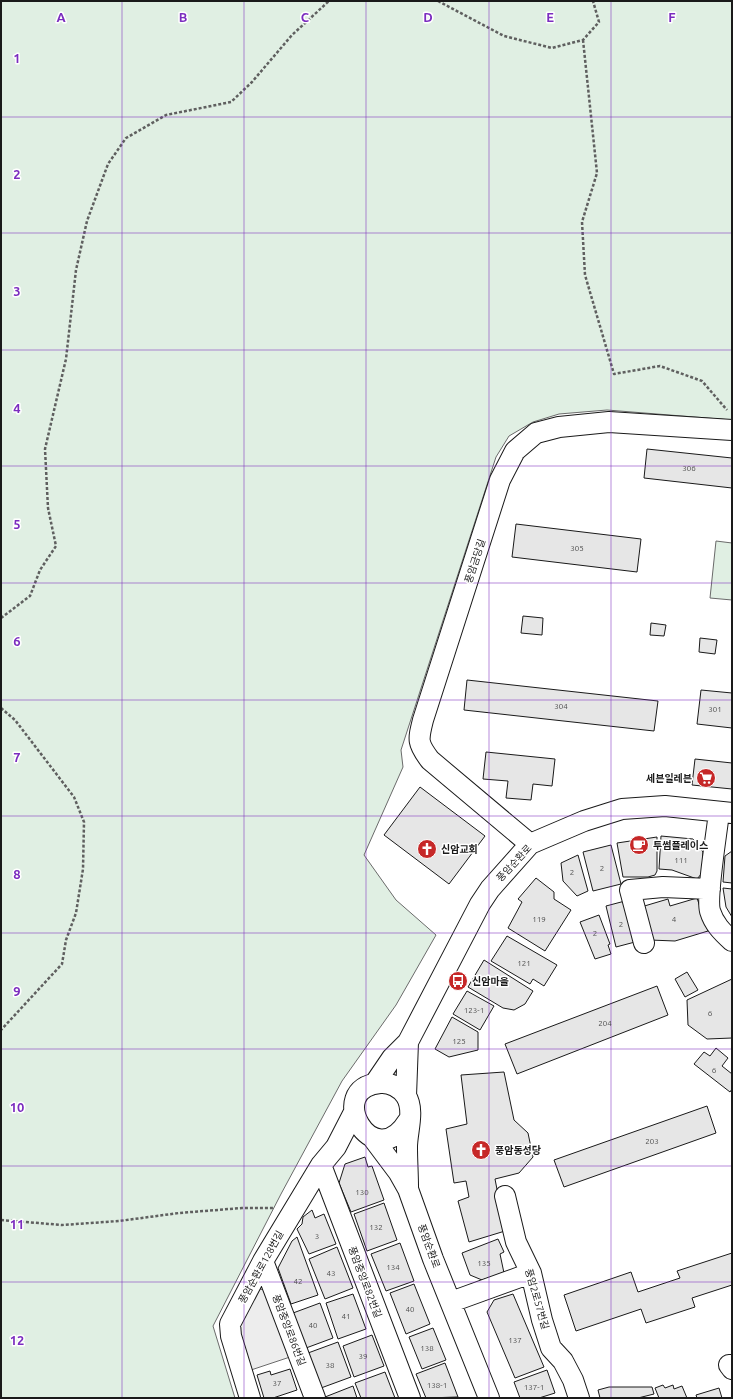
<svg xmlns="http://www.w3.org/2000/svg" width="733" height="1399" font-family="Ubuntu,'Noto Sans KR',sans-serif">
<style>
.green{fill:#e0efe3;stroke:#6a6a6a}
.parking{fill:#ededed;stroke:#6a6a6a}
.building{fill:#e6e6e6;stroke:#1a1a1a}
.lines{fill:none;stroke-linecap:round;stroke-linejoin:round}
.minor-casing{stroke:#1a1a1a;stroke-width:22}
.path{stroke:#5f5f5f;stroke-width:2.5;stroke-dasharray:3 2;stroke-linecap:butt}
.minor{stroke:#fff;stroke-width:20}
.grid{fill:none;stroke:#7b2cbf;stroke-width:1;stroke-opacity:0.55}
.labels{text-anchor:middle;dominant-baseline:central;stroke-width:3;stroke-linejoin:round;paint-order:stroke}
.number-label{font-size:8px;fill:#4d4d4d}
.street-label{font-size:10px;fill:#1a1a1a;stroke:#fff}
.poi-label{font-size:10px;font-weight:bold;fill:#1a1a1a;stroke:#fff;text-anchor:start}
.grid-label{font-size:13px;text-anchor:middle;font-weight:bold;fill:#7b2cbf;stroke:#fff;stroke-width:3;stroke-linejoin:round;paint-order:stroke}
</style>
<rect width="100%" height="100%" fill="#fff"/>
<path class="green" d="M1,1H732V420L607,410L559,414L533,422L509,436L496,457L401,750L403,767L364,855L396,900L436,935L396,1005L342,1081L281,1194L213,1326L235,1398H1Z
M716,541L732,543V600L710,598Z"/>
<path class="parking" d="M259,1289L265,1290L290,1357L251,1370L238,1325Z"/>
<path class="building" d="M647,449L732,458V488L644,478Z
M516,524L641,539L637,572L512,557Z
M523,616L543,618L542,635L521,633Z
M651,623L666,625L664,636L650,635Z
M700,638L717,640L715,654L699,652Z
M467,680L658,701L654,731L464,710Z
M701,690L732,693V728L697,724Z
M486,752L555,759L552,786L533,784L531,800L506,798L508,781L483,779Z
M695,759L732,763V789L692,785Z
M420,787L485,836L449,884L384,835Z
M661,836L693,839L703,852L702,873L697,879L672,870L659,869Z
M657,837V871L655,875L648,877H623L617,843Z
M611,845L621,884L593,891L583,852Z
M732,851V883L723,882L725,856Z
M578,855L588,891L577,896L563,881L561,863Z
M536,878L554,892V899L571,910L545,951L508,928L522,902L518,899Z
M723,888L732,889V917L726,907Z
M697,898L708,931L675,941L650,940L641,907L668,899L670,906Z
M625,901L635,942L616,947L606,906Z
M599,915L610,944L608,945L611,954L595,959L580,922Z
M507,936L557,965L544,986L533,979L530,984L491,961Z
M484,960L533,991L525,1004L514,1010L503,1008L468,987Z
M687,972L698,990L685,997L675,979Z
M732,979V1038L707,1039L688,1025L687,1000Z
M657,986L668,1015L517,1074L505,1044Z
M467,991L494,1006L480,1030L453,1014Z
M452,1017L478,1032V1050L449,1057L435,1049Z
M716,1048L728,1058L722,1066L732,1074V1089L730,1092L694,1064L704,1052L710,1056Z
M504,1072L514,1120L528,1133L533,1157L519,1173L495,1179L505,1231L469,1242L458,1201L469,1197L466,1181L454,1183L446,1129L467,1124L461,1075Z
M707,1106L716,1133L564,1187L554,1160Z
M365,1157L368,1167L372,1166L384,1200L351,1212L339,1183L345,1164Z
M384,1203L397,1240L367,1251L354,1214Z
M312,1210L315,1218L324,1214L336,1244L309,1254L297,1229L302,1224L303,1217Z
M297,1237L318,1295L291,1304L278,1268L292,1241Z
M498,1239L504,1252L500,1254L504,1273L482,1280L470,1275L462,1253Z
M400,1243L414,1281L386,1291L371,1254Z
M337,1247L353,1288L325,1299L309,1259Z
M732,1253V1285L692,1298L695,1307L646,1323L641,1309L576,1331L564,1295L631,1272L638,1292L680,1278L677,1271Z
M414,1284L430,1324L406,1334L390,1293Z
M353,1294L366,1329L338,1339L326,1303Z
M513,1294L544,1367L515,1378L487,1312L494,1300Z
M320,1303L333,1338L306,1348L293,1313Z
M433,1328L446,1360L422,1369L409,1337Z
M372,1335L384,1366L354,1377L343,1346Z
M338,1342L351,1377L321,1388L308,1353Z
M445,1363L458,1397L426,1398L416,1374Z
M290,1369L297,1390L273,1398H264L257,1375L270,1371L271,1375Z
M547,1370L555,1393L539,1398H520L514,1382Z
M385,1372L395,1398H361L355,1383Z
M663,1385L665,1388L673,1385L674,1389L682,1386L687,1398H659L655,1388Z
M353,1386L357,1398H326L325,1397Z
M609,1387H652L654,1394L638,1398H600L598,1390Z
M719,1388L722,1398H697L696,1395Z"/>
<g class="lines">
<defs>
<path id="minor" d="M719,812C717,832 706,896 710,911C714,924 722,932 732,941
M530,844L430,760C417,743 418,740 423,720L500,480L515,451L536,433L559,427L609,422L732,430
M644,943L630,890L663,887L710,889
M375,1083L392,1058L408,1042L480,904L490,889L530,844L584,821L622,809L665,806L732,813
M406,1096L408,1042
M372,1137L399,1173L408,1189L433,1259L489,1398
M321,1165L410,1398
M408,1187C408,1174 407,1161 407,1147C407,1132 415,1110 406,1096C401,1088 390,1082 380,1083C323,1088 373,1177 408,1121
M505,1196L516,1242L531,1273L542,1320L551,1348L563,1361L573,1380L579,1398
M263,1261L315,1398
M451,1302L531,1273
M729,1365L732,1369
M250,1398L231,1336L230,1324L263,1261L321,1165L336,1147L354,1112"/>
</defs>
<use href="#minor" class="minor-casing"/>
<path class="path" d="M438,1L504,36L552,48L583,40L599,22L593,1
M583,40L597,173L582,222L585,275L614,374L660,366L702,381L727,410
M1,618L30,596L40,570L56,546L48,508L45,449L66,359L76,270L87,221L108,164L126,138L166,115L231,102L252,82L292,35L329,1
M1,708L15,720L74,797L84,822L83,869L76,913L66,940L62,964L1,1030
M1,1220L62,1225L119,1221L179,1213L242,1208H273"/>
<use href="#minor" class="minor"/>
</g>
<path class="grid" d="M122,1V1398M244,1V1398M366,1V1398M489,1V1398M611,1V1398M1,117H732M1,233H732M1,350H732M1,466H732M1,583H732M1,700H732M1,816H732M1,933H732M1,1049H732M1,1166H732M1,1282H732"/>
<defs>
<symbol id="supermarket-disc" viewBox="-11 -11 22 22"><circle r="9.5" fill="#c62828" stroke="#fff"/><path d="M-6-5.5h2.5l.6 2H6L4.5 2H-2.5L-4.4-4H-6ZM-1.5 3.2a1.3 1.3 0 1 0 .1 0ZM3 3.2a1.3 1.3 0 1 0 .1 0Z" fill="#fff"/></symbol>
<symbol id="cafe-disc" viewBox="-11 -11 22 22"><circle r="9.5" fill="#c62828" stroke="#fff"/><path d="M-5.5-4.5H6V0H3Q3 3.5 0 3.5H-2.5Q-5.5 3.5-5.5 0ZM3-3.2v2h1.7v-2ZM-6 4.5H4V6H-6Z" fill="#fff"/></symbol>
<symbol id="church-disc" viewBox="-11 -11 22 22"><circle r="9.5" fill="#c62828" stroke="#fff"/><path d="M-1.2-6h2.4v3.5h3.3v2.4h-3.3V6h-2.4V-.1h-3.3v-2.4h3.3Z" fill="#fff"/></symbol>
<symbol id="bus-disc" viewBox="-11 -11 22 22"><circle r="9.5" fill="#c62828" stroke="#fff"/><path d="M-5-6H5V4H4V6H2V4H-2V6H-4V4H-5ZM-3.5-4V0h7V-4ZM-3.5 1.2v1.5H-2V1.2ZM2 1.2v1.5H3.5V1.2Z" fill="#fff"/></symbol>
</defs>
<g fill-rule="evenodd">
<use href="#supermarket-disc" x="695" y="767" width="22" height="22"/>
<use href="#cafe-disc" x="628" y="834" width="22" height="22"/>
<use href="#church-disc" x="416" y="838" width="22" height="22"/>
<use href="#bus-disc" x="447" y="970" width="22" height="22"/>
<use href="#church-disc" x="470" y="1139" width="22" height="22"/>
</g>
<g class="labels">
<g class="number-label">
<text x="689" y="468">306</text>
<text x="577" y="548">305</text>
<text x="561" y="706">304</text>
<text x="715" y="709">301</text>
<text x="681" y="860">111</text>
<text x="602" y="868">2</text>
<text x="572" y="872">2</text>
<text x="539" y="919">119</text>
<text x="674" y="919">4</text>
<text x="621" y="924">2</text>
<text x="595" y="933">2</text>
<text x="524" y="963">121</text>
<text x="474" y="1010">123-1</text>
<text x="710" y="1013">6</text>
<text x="605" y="1023">204</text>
<text x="459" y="1041">125</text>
<text x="714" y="1070">6</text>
<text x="652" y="1141">203</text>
<text x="362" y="1192">130</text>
<text x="376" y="1227">132</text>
<text x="317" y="1236">3</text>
<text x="484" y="1263">135</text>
<text x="393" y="1267">134</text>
<text x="331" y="1273">43</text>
<text x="298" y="1281">42</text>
<text x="410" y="1309">40</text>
<text x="346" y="1316">41</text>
<text x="313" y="1325">40</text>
<text x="515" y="1340">137</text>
<text x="427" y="1348">138</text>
<text x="363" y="1356">39</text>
<text x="330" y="1365">38</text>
<text x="277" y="1383">37</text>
<text x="437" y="1385">138-1</text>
<text x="534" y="1387">137-1</text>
</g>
<g class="street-label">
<text transform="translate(475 561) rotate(-72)">풍암금당길</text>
<text transform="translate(514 863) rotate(-47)">풍암순환로</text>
<text transform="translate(429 1246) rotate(70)">풍암순환로</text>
<text transform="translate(261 1267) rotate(-61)">풍암순환로128번길</text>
<text transform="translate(365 1282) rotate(69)">풍암중앙로82번길</text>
<text transform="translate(537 1299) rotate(74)">풍암2로57번길</text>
<text transform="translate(289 1330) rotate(69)">풍암중앙로86번길</text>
</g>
<g class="poi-label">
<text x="692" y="778" text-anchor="end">세븐일레븐</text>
<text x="653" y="845">투썸플레이스</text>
<text x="441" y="849">신암교회</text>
<text x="472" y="981">신암마을</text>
<text x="495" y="1150">풍암동성당</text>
</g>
</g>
<g class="grid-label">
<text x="61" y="22">A</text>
<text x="183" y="22">B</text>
<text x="305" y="22">C</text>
<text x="428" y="22">D</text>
<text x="550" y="22">E</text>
<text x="672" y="22">F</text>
<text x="17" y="63">1</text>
<text x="17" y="179">2</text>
<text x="17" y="296">3</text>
<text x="17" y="413">4</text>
<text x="17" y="529">5</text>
<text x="17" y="646">6</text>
<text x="17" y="762">7</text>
<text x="17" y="879">8</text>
<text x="17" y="996">9</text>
<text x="17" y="1112">10</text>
<text x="17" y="1229">11</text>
<text x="17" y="1345">12</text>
</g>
<rect width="733" height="1399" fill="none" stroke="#1a1a1a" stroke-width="4"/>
</svg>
